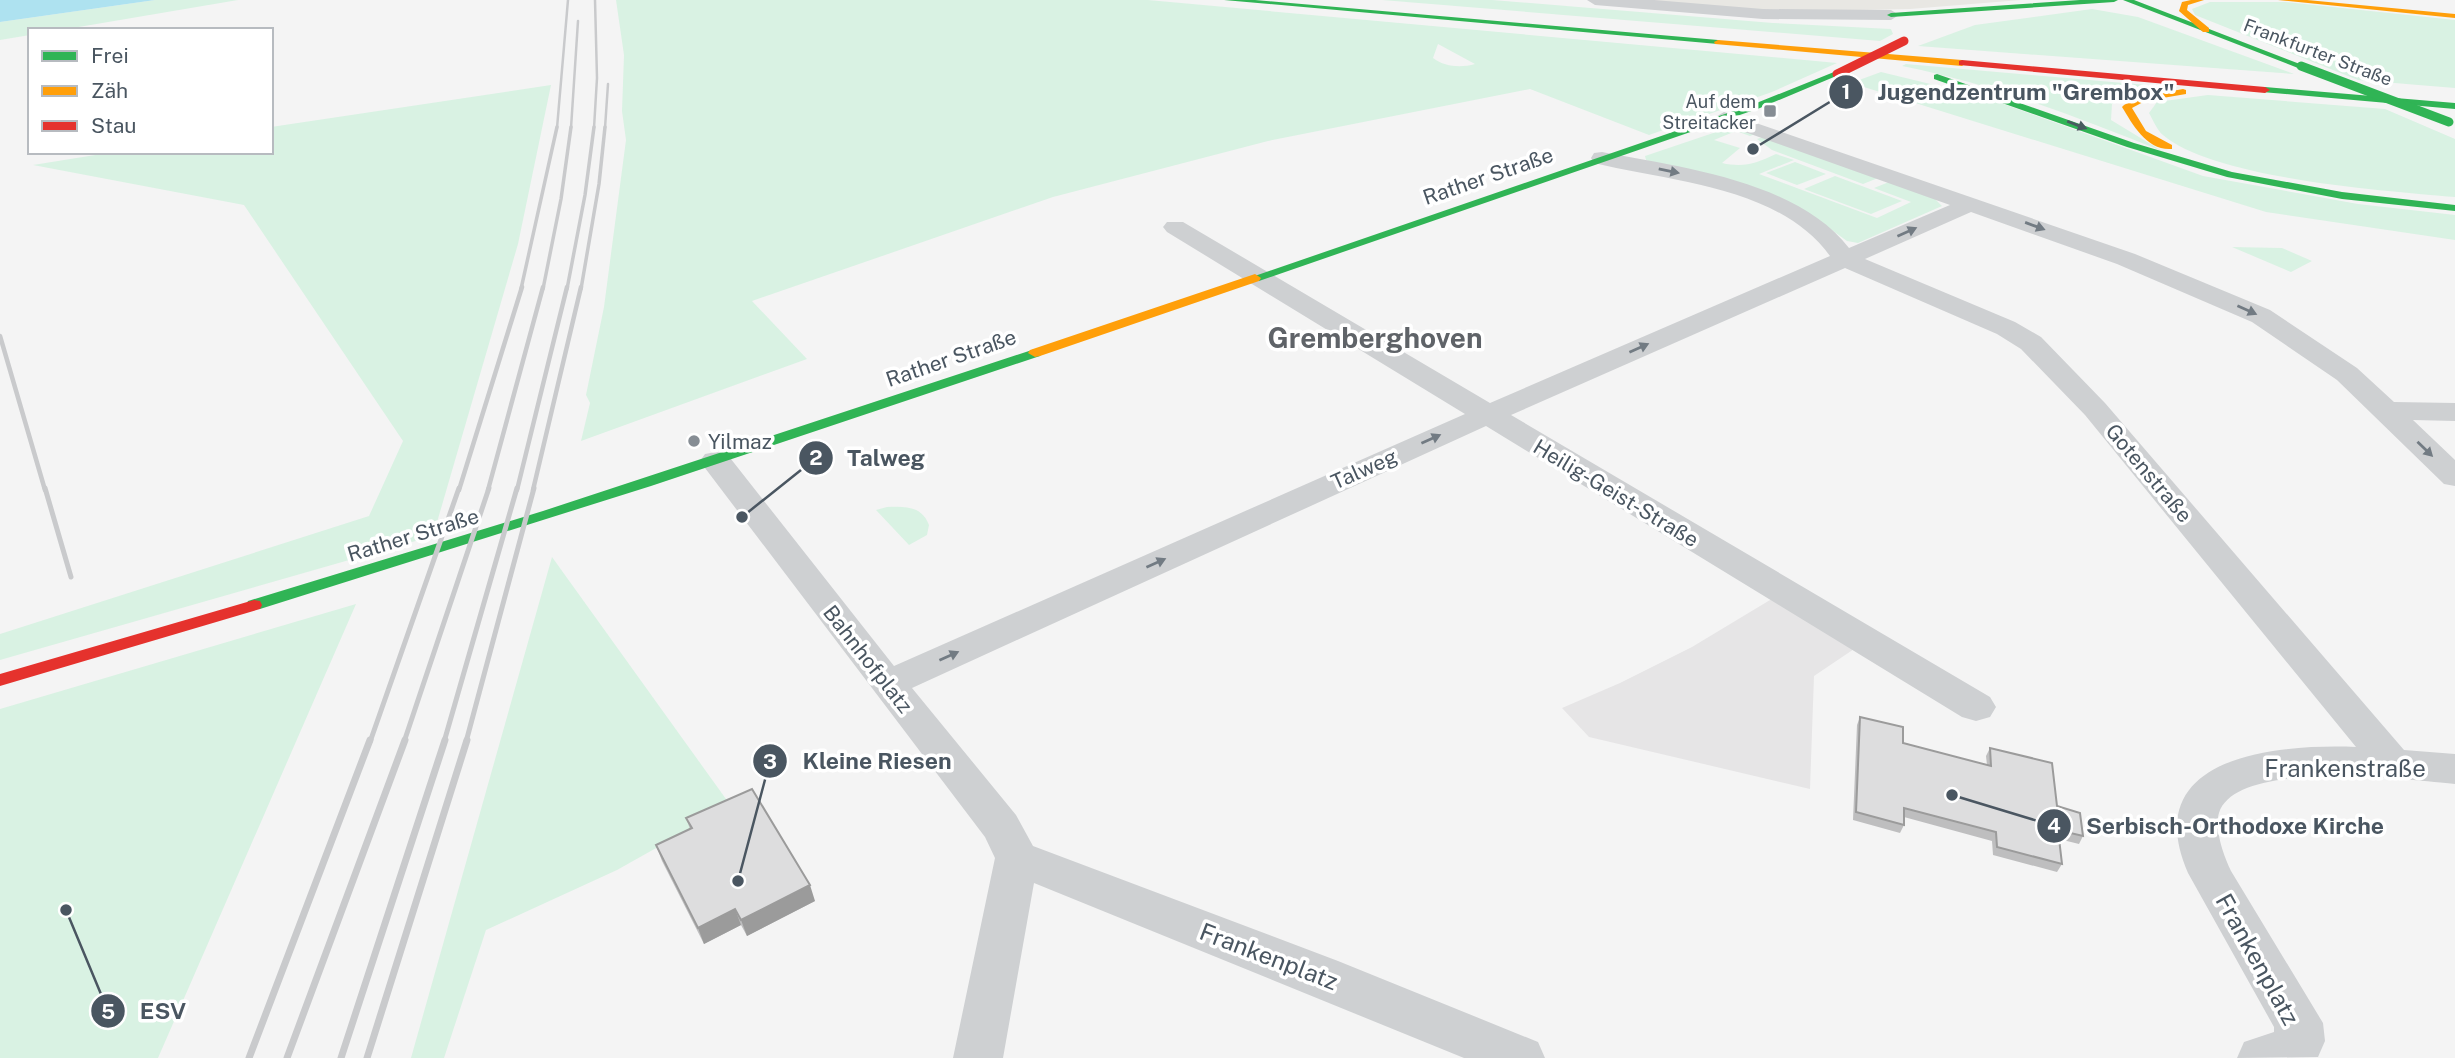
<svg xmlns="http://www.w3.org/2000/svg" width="2455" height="1058" font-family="'Public Sans',sans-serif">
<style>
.commercial{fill:#e8e7e3}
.education{fill:#e6e5e6}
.green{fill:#d9f2e3;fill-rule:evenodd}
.water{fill:#aee2f0}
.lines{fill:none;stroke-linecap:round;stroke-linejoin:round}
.street{fill:#ced0d2;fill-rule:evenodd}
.fast{fill:#30b455;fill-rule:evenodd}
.slow{fill:#ff9f0a;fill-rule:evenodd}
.jam{fill:#e5322d;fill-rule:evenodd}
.rail-far4{stroke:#c9cacc;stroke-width:2.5}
.rail-far3{stroke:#c9cacc;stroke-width:3.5}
.rail-far2{stroke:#c9cacc;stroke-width:4.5}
.rail-far1{stroke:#c9cacc;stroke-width:5}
.rail{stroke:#c9cacc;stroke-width:7}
.fast-bridge{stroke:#30b455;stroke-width:9}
.jam-bridge{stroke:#e5322d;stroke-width:9}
.wall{fill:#bebebf}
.shaded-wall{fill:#9b9b9b}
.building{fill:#ddddde;stroke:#9b9b9b;stroke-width:2}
.oneway{fill:#495b60}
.oneway2{fill:#727b83}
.poi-dot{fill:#868d94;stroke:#fff;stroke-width:2.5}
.labels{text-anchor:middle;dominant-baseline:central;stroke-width:7;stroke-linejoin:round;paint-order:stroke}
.far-street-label{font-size:18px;fill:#4a5661;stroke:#fff}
.far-poi-label{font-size:18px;fill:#4a5661;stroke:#fff;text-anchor:end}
.street-label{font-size:21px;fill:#4a5661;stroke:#fff}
.poi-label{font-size:21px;fill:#4a5661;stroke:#fff;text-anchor:start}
.near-street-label{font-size:24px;fill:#4a5661;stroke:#fff}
.district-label{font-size:28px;font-weight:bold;fill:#5f6368;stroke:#fff}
.leader{fill:none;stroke:#4a5661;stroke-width:2.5}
.callout-dot{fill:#4a5661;stroke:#fff;stroke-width:2.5}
.mark-label{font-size:21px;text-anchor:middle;font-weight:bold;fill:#fff}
.callout-label{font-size:23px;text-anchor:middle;font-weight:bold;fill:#4a5661;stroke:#fff;stroke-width:7;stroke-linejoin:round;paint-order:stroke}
</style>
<rect width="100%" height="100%" fill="#f4f4f4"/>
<path class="commercial" d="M1621,0H2021L1910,9L1815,11L1723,8Z"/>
<path class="education" d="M1775,597L1857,647L1814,676L1810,789L1589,737L1562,708L1620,683L1692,647Z"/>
<path class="green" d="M155,0H238L61,30H30V35L0,40V22Z
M616,0H1148L1837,63L1772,92L1649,135L1530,89L1268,141L1053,197L752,301L807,359L581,441L590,403L586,395L604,307L626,140L622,111L624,55ZM1438,44L1475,64C1461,68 1445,67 1433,58Z
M1382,0H1492L1773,23L1891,29L1893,34L1880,41Z
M2210,2H2285L2455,20V88L2358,80L2195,15L2192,9Z
M2092,9L2138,17L2294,74L1918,46L1975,25Z
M1906,64L2181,88C2155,88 2135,91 2112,104L2111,120L2162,151C2076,117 1993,84 1902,66Z
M1881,72L1984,97L2203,176L2358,204L2455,215V240L2266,212L1851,83Z
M551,85L518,244L433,536L0,660V634L369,516L403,441L244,205L33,165L114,152H271V127Z
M2208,95L2385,109L2455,139V197C2386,191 2215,179 2163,135C2157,130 2153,120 2149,113L2157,102Z
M1728,128L1755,134L1750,136L1736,131L1714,140L1740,148L1722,163C1744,168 1757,163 1776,154L1794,160L1759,174L1877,218L1911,202L1874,188L1889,182L1933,197L1942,206L1858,243L1847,241L1822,223L1646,160L1645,156Z
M1763,137L1878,178L1863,184L1772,150L1757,139Z
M1795,162L1826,174L1797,185L1766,173Z
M1835,176L1902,201L1871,214L1804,189Z
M2232,247L2282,248L2312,261L2291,272Z
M887,507C905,506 922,506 929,525L927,535L909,545L876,510Z
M552,557L731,806L617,870L486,930L444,1058H411Z
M356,604L158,1058H0V709Z"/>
<path class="water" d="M0,0H155L0,22Z"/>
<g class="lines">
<path class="street" d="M1587,0H1654L1763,9L1891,10L1899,15L1891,20L1763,19L1595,5Z
M1724,112L2135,254L2270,310L2357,368L2394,402L2455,403V421L2413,420L2455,460V486L2444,484L2337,380L2252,322L2117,264L1971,212L1865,259L2015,322L2041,337L2105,403L2404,750L2455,754V784C2410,780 2236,758 2219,813C2214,829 2224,857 2231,871L2323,1023L2325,1041L2318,1057L2237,1058L2244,1042L2274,1032V1027L2188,873C2137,756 2275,744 2356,747L2085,415L2021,349L1997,334L1845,268L1511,415L1990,697L1996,707L1990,717L1976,721L1962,717L1486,426L912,688L1016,815L1033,846L1338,961L1538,1042L1545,1058H1464L1034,883L1003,1058H953L995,858L985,837L705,468L700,461L705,454L716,452L727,454L894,666L1465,414L1167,232L1163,227L1167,222H1183L1490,403L1830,256C1779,186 1672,182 1594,163L1591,158L1594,153L1602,152C1681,167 1797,181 1849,248L1950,205L1717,122L1714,118Z"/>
<path class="fast" d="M1224,0H1255L1718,40L1722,42L1718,44Z
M2080,0H2118L2114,2L1891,17L1887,15L1891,13Z
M2123,0H2134L2305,66L2298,68Z
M1834,72L1841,74L1760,108L1259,281H1251L1249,278L1754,104Z
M1937,74L2134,143L2232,172L2342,192L2455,205V211L2342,199L2227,177L2127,147L1934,79V75Z
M2265,87L2455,103V109L2262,92V88Z
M1035,349L1042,353L1040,356L651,486L260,609H248L246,605L248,601L543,511Z"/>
<path class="slow" d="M2191,0H2204L2188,5L2187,10L2209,28V32H2203L2179,11L2182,2Z
M2278,0H2307L2455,14V18Z
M1718,40L1962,60L1966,63L1962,66L1715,44L1714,42Z
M2183,89L2186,90V94L2145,101L2132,108L2146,131L2172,145V149C2147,151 2133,125 2122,107L2124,105L2139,97Z
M1255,274L1261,278L1259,281L1040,356L1035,357L1028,353L1030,350Z"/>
<path class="jam" d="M1962,60L2265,87L2270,90L2265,93L1959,65V61Z
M254,600L260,601L262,605L260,609L0,686V674Z"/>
<path class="rail-far4" d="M557,128L568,0
M571,128L578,21
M594,128L597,78L595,0
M605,128L608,84"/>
<path class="rail-far3" d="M521,289L557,127
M543,289L561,199L571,127
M567,289L585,195L594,127
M581,289L599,184L605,127"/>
<path class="rail-far2" d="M0,336L45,490
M459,490L522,287
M488,490L543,287
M517,490L567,287
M533,490L581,287"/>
<path class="rail-far1" d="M45,488L71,577
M370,742L459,488
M404,742L489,488
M444,742L517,488
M466,742L534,488"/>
<path class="rail" d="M249,1058L370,740
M287,1058L405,740
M341,1058L445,740
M367,1058L467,740"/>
<path class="fast-bridge" d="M2301,66L2449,122"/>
<path class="jam-bridge" d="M1837,74L1904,41"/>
</g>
<path class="wall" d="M1860,717L1903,743L1987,765L1986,756L1990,748L2057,806L2083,836L2079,844L2059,839L2062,864L2057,872L1993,855L1992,841L1904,817V825L1900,833L1853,820L1857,725Z
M686,818L815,901L747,936L741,925L704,944L662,861L656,845L690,829Z"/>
<path class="shaded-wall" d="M810,885L815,901L747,936L741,920Z
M735,909L741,925L704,944L698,928Z"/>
<path class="building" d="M1860,717L1903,727V743L1991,766L1990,748L2052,763L2057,806L2080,813L2083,836L2058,830L2062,864L1997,847L1996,832L1904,808V825L1856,812Z
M752,789L810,885L741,920L735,909L698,928L656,845L692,828L686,818Z"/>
<defs><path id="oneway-solid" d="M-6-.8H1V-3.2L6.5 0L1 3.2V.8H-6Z" transform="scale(1.75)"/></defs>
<use class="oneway" href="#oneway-solid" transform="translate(2077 125) rotate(21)"/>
<g class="oneway2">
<use href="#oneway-solid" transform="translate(1669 171) rotate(12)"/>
<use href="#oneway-solid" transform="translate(2035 226) rotate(20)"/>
<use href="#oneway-solid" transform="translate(1907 232) rotate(-24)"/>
<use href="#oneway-solid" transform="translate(2247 310) rotate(24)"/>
<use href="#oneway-solid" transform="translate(1639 348) rotate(-24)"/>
<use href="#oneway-solid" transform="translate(1431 439) rotate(-24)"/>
<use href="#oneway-solid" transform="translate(2425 449) rotate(44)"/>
<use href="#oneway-solid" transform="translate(1156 563) rotate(-24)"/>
<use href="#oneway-solid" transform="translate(949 656) rotate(-24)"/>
</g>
<g class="poi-dot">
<rect x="1763" y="104" width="14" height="14" rx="3.5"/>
<circle cx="694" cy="441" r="7"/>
</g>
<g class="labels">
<g class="far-street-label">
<text transform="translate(2318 52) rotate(21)">Frankfurter Straße</text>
</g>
<g class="far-poi-label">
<text x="1756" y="101">Auf dem<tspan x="1756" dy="21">Streitacker</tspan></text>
</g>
<g class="street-label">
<text transform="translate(1488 176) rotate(-19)">Rather Straße</text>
<text transform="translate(951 358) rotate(-19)">Rather Straße</text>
<text transform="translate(1364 469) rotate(-24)">Talweg</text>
<text transform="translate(2149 473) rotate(50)">Gotenstraße</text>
<text transform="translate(1616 493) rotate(31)">Heilig-Geist-Straße</text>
<text transform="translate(413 535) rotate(-17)">Rather Straße</text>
<text transform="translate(868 659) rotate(52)">Bahnhofplatz</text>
</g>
<g class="poi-label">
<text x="708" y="441">Yilmaz</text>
</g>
<g class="near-street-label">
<text x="2345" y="768">Frankenstraße</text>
<text transform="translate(1269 956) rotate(21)">Frankenplatz</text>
<text transform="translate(2258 959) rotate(61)">Frankenplatz</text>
</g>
<g class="district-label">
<text x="1375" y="337">Gremberghoven</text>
</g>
</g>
<path class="leader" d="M1753 149L1846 92M742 517L816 458M738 881L770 761M1952 795L2054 826M66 910L108 1011"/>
<g class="callout-dot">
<circle cx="1753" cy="149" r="7"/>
<circle cx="742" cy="517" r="7"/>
<circle cx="738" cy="881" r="7"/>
<circle cx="1952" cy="795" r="7"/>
<circle cx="66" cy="910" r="7"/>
<circle cx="1846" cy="92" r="18"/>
<circle cx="816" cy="458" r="18"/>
<circle cx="770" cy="761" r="18"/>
<circle cx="2054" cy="826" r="18"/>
<circle cx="108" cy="1011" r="18"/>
</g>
<g class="mark-label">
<text x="1846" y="99">1</text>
<text x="816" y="465">2</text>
<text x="770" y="769">3</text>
<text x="2054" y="833">4</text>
<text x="108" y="1019">5</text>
</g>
<g class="callout-label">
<text x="2026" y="100">Jugendzentrum "Grembox"</text>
<text x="886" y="466">Talweg</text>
<text x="877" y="769">Kleine Riesen</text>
<text x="2235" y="834">Serbisch-Orthodoxe Kirche</text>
<text x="163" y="1019">ESV</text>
</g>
<rect x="28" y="28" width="245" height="126" fill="#ffffff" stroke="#b7bbc0" stroke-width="2"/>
<rect x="42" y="51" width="35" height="10" fill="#30b455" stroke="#b7bbc0" stroke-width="2"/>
<text x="91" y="63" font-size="21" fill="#4a5661">Frei</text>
<rect x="42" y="86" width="35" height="10" fill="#ff9f0a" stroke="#b7bbc0" stroke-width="2"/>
<text x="91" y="98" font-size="21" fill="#4a5661">Zäh</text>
<rect x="42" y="121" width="35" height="10" fill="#e5322d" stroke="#b7bbc0" stroke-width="2"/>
<text x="91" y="133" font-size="21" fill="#4a5661">Stau</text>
</svg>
